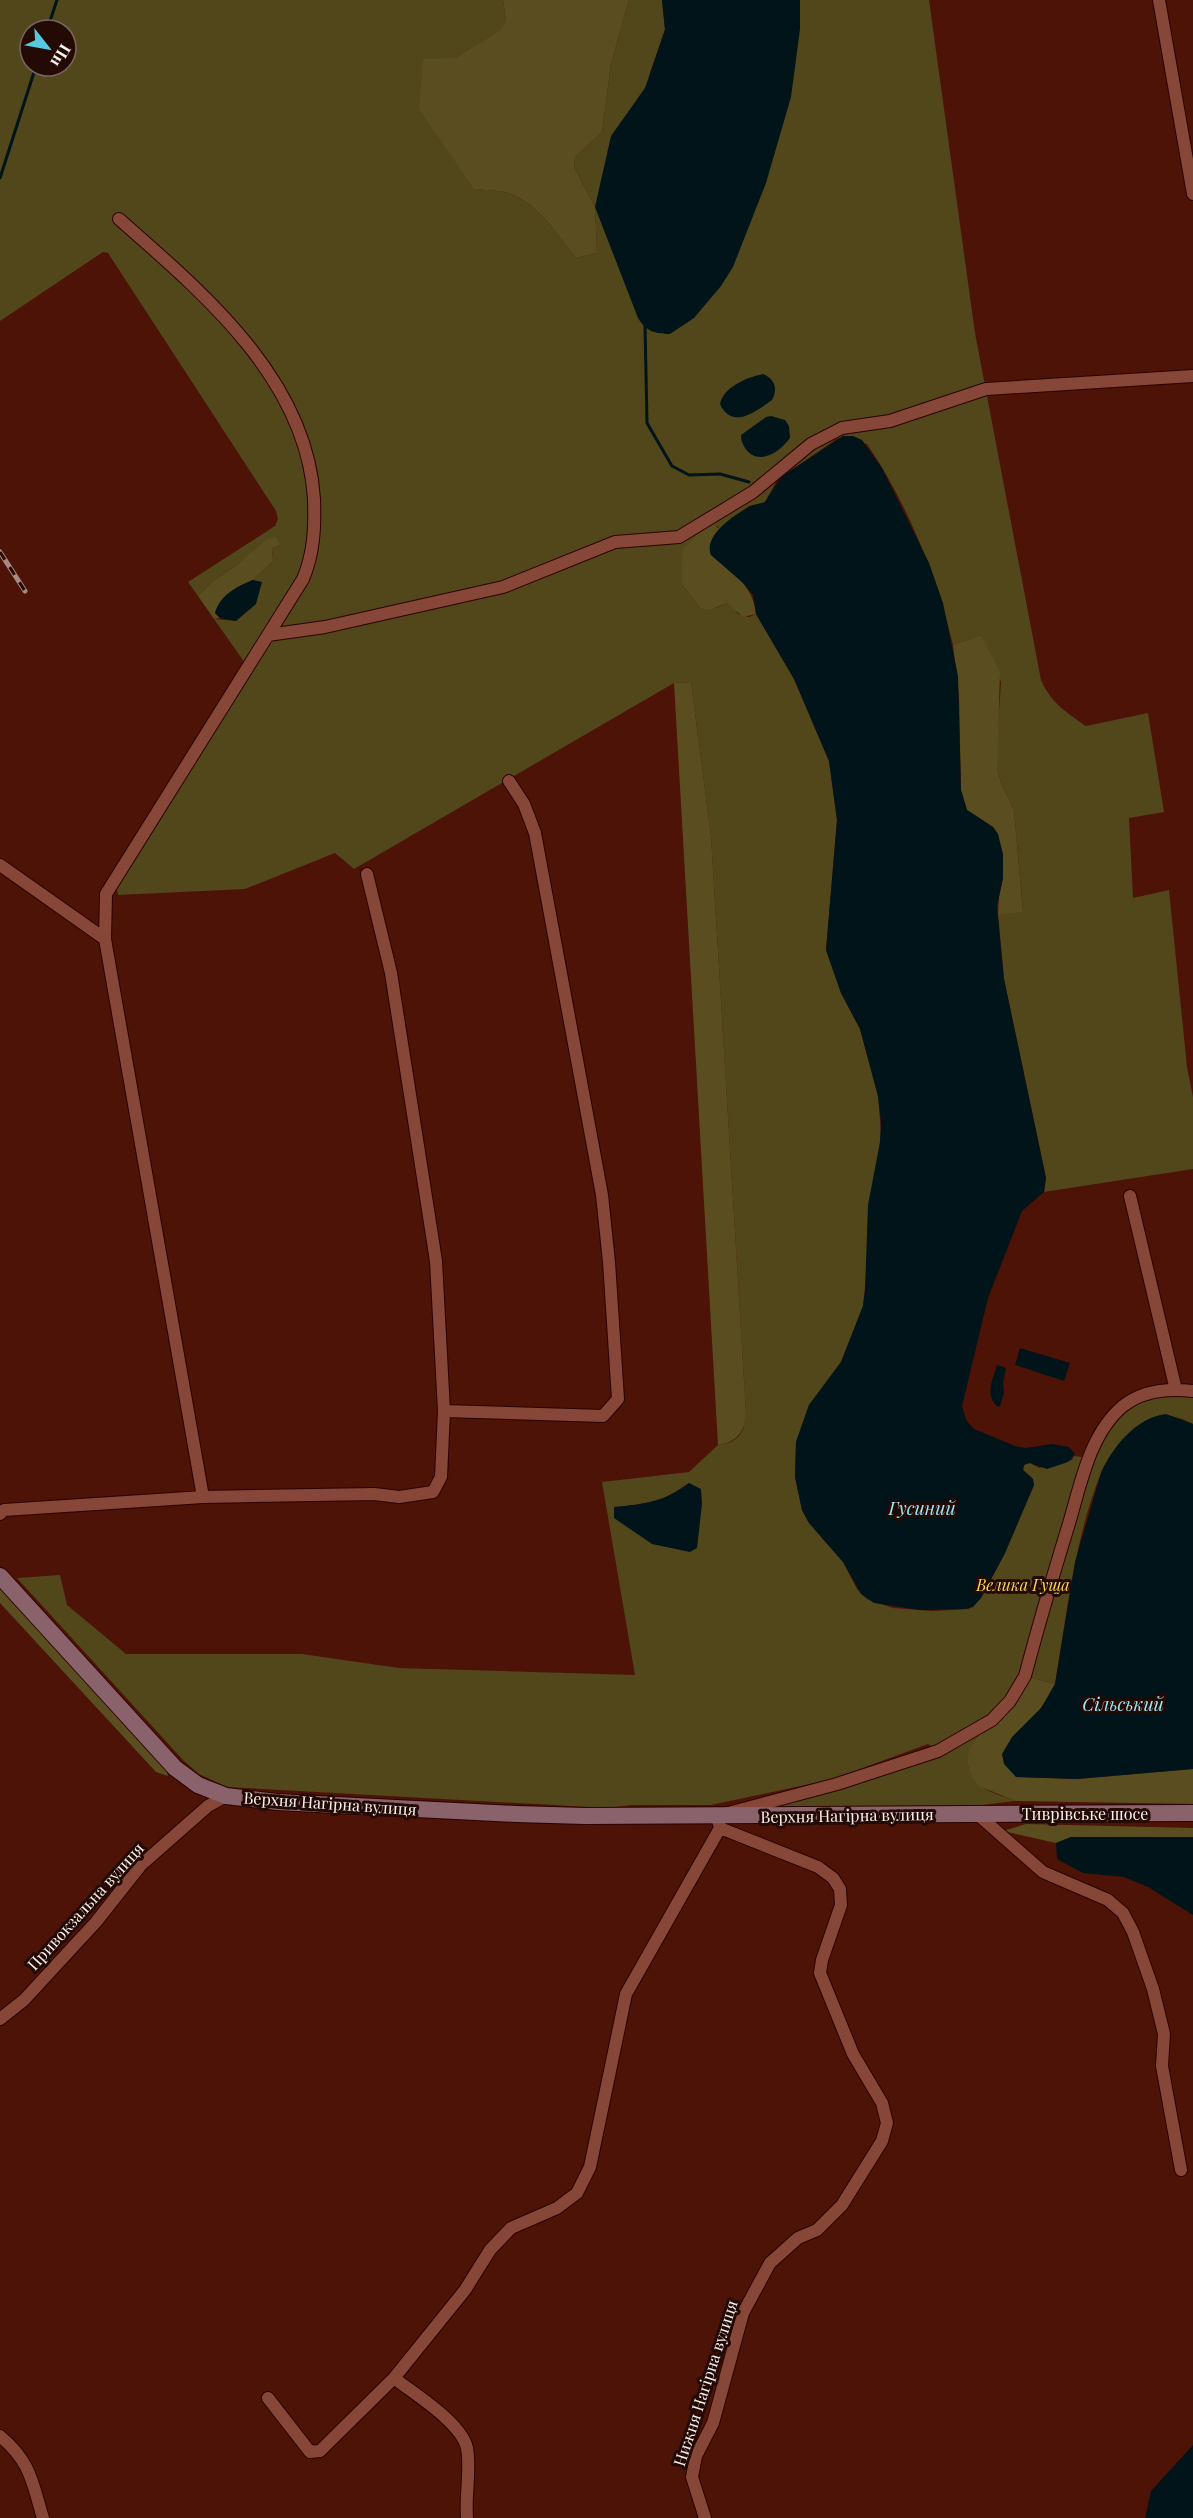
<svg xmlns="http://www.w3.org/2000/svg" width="1193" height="2518" font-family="'Playfair Display',serif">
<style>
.green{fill:#52461b;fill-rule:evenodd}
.forest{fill:#5a4e21}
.water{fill:#001419}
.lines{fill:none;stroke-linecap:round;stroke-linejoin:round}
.stream{stroke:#001419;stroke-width:3}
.street-casing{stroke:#2b0200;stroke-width:14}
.secondary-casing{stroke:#2b0200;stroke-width:18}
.street{stroke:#864738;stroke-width:12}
.secondary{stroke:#8a626c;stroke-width:16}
.rail-casing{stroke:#a88982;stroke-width:5}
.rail{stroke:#230a05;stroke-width:3;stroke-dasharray:9;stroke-linecap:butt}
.labels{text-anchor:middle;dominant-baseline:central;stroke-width:6;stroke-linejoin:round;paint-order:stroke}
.park-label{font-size:16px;font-style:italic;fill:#fbd750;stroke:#230a05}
.street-label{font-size:16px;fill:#f9f1f0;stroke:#230a05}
.water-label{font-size:18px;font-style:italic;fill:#9ce6f7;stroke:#230a05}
</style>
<rect width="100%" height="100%" fill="#4d1306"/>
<path class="green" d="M0,0H503L506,21L502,30L455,58L474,189C485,190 498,190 508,193C538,202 557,235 576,258L597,253L595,207L574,167L575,157L602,132L611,64L629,0H662L665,29L650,73L759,0H929L975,333L1041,680C1051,703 1066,712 1086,726L1148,713L1164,812L1129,818L1133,898L1169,890L1187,1067L1193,1097V1169L1044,1192L1046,1178L1004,979L998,915L1023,911L1014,810L1002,785L997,769V737L1001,682L981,635L953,645C936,574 908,505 867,444L838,438L777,480L765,502L749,506L720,529L717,526L681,583L700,608H716L727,603L734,607L738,614L749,617L756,614L794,679L829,761L837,820L826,950L841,993L860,1029L878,1096L881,1132L863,1306L841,1362L809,1405L796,1442L795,1477L802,1510L809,1523L843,1562L857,1589L867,1599L893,1608L932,1611L969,1609L981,1598L1005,1553L1034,1485L1032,1478L1023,1470L1025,1463H1030L1039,1468L1072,1460L1074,1456L1089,1458L1096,1442L1132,1400L1193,1391V1424C1159,1405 1137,1422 1116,1449C1110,1457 1104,1464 1101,1473C1074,1540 1067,1614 1055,1684L1025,1676L968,1766C977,1791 993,1792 1015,1801L974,1806L778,1807L777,1803L938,1750L928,1744L833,1779L711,1805H632L607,1808L227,1787L199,1774L183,1760L17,1578L60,1575L67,1605L126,1654H302L399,1668L635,1675L602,1482L689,1472L718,1445L731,1442L738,1437L743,1430L746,1413L711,836L691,682L674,683L354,869L335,853L245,889L118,895L115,879L247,666L214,619L236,621L261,583L253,580L273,561L272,548L281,545L277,537L213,581L198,596L188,582L275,526L278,519L276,511L108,253L103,252L0,321ZM30,30H66V66H30ZM689,1483L690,1552L615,1507C645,1504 664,1502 689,1483Z"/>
<path class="forest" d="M503,0H629L611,64L602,132L575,157L574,167L595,207L597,253L576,258C557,235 538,202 508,193C498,190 485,190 474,189L419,109L423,59L455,58L501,30L506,21Z
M713,525L720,529C714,536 707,545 711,555C732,573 753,584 756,614L743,617L727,603L710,610L700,608L681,583L683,549L700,532Z
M277,537L281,545L272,548L273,561L253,580L237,587L215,613L220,618L214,619L198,596L213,581L238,564L267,539Z
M981,635L1000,672L997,769L1002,785L1014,810L1023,912L998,915L999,897L1003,878L998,834L993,827L967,810L961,790L959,695L953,645Z
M691,682L711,836L746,1413C745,1432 737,1442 718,1445L674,683Z
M0,1583L162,1753L168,1776L156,1772L0,1603Z
M1025,1676L1055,1684L1047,1700L1035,1716L1016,1777L1077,1779L1193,1769V1804L1015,1801L979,1786L972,1777L968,1766V1755L972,1745Z
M1026,1824L1193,1828V1837H1071L1056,1843L1003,1831Z"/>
<path class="water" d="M662,0H800V29L791,97L766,183L733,267L721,286L694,318L670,334C655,334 646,331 638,318L595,207L611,136L645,88L665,30Z
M763,374C775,379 778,389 772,400C755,412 732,430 720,404C723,387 748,377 763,374Z
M771,416L785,420L789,426L790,438C780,452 758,467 745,448C742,443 741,440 741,435L766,417Z
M843,436H853L862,440L882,468L929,563L943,603L958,676L961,790L967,810L993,827L998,834L1003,854V878L997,906L1004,979L1046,1178L1044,1192L1022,1211L988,1298L962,1406L966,1420L974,1429L1015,1446L1026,1448L1052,1444L1069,1447L1075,1454L1068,1462L1047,1469L1030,1463L1024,1465L1023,1470L1033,1479L1034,1485L1005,1553L981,1598L973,1607L965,1609L920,1610L874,1603L861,1594L843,1562L809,1523L802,1510L795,1477L796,1442L809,1405L841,1362L863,1306L865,1291L868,1205L880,1142L881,1122L878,1096L860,1029L841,993L826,950L837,820L829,761L794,679L756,614L753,595L743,583L711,555C703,536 733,516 747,508C752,504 759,505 765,502L781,477Z
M253,580L262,582L256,604L236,621L220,618L215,613C220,595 236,587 253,580Z
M1020,1348L1070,1363L1064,1381L1015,1365Z
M997,1365L1006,1368L1003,1383L1004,1393L1000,1406L998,1407C984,1396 993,1379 997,1365Z
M1166,1414L1193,1424V1769L1077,1779L1016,1777L1004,1764L1002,1754L1012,1737L1041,1708L1055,1684L1075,1562L1101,1473C1113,1446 1136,1418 1166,1414Z
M689,1483L701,1489L702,1504L697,1548L690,1552L652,1544L614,1518V1507C645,1504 664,1502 689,1483Z
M1071,1837H1193V1915L1148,1887L1124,1877L1083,1873L1057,1859L1056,1843Z
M1193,2445V2518H1145L1151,2491Z"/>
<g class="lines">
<path class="stream" d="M47,30L57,0
M0,178L36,66
M645,325L647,423L672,466L689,475L720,474L749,482"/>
<defs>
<path id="street" d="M1159,0L1193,194
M119,219C203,293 307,379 314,499C315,527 314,553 303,579L106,894L105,939L203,1497
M268,635L325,627L503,587L615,542L679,537L753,492L811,444L842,428L890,421L986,389L1193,376
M0,865L105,939
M367,874L391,973L436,1261L444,1411
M1130,1196L1176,1390
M0,1514L4,1510L203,1497L374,1494L399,1497L433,1492L441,1477L444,1411L603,1416L618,1399L609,1262L602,1195L535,833L524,804L509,781
M976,1813L1043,1872L1108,1900L1123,1913L1133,1932L1153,1989L1164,2034L1162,2066L1181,2170
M0,2019L24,2000L96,1922L141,1865L208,1806L226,1796
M394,2378C414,2394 461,2422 467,2448C471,2470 465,2496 467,2518
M268,2398L310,2452L320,2451L394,2378L465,2290L490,2250L511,2228L557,2208L577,2193L590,2167L626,1994L720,1828L717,1816L837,1784L938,1751L992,1720L1010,1701L1025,1676C1038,1627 1052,1579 1067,1530C1080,1489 1088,1435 1123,1406C1143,1390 1168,1388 1193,1391
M0,2436C31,2462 32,2482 43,2518
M705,2518L692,2477L696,2456L713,2423L743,2313L770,2263L798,2238L817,2230L842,2205L882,2141L887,2123L882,2103L853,2054L820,1973L822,1960L841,1905L840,1889L833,1878L818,1867L720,1828"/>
<path id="secondary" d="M0,1576L175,1768L198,1785L226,1796L277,1802L516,1814L585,1816L1193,1813"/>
</defs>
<use href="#street" class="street-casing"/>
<use href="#secondary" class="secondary-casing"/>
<use href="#street" class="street"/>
<use href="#secondary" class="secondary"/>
<defs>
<path id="rail" d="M0,552L25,591"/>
</defs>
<use href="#rail" class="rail-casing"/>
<use href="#rail" class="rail"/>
</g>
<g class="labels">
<g class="park-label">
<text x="1023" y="1584">Велика Гуща</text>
</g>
<g class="street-label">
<text transform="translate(330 1803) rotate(4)">Верхня Нагірна вулиця</text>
<text x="1085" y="1813">Тиврівське шосе</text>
<text transform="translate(847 1815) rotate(-1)">Верхня Нагірна вулиця</text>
<text transform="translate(85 1906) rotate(-48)">Привокзальна вулиця</text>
<text transform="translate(705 2383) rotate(-72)">Нижня Нагірна вулиця</text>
</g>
<g class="water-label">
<text x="922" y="1508">Гусиний</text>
<text x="1123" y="1704">Сільський</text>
</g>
</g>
<g transform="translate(48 48) rotate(121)"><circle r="28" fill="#230a05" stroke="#796663" stroke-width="1.5"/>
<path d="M0-4.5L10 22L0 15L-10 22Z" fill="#56c9e1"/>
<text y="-9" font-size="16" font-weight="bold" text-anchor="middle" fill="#f9f1f0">Пн</text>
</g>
</svg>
